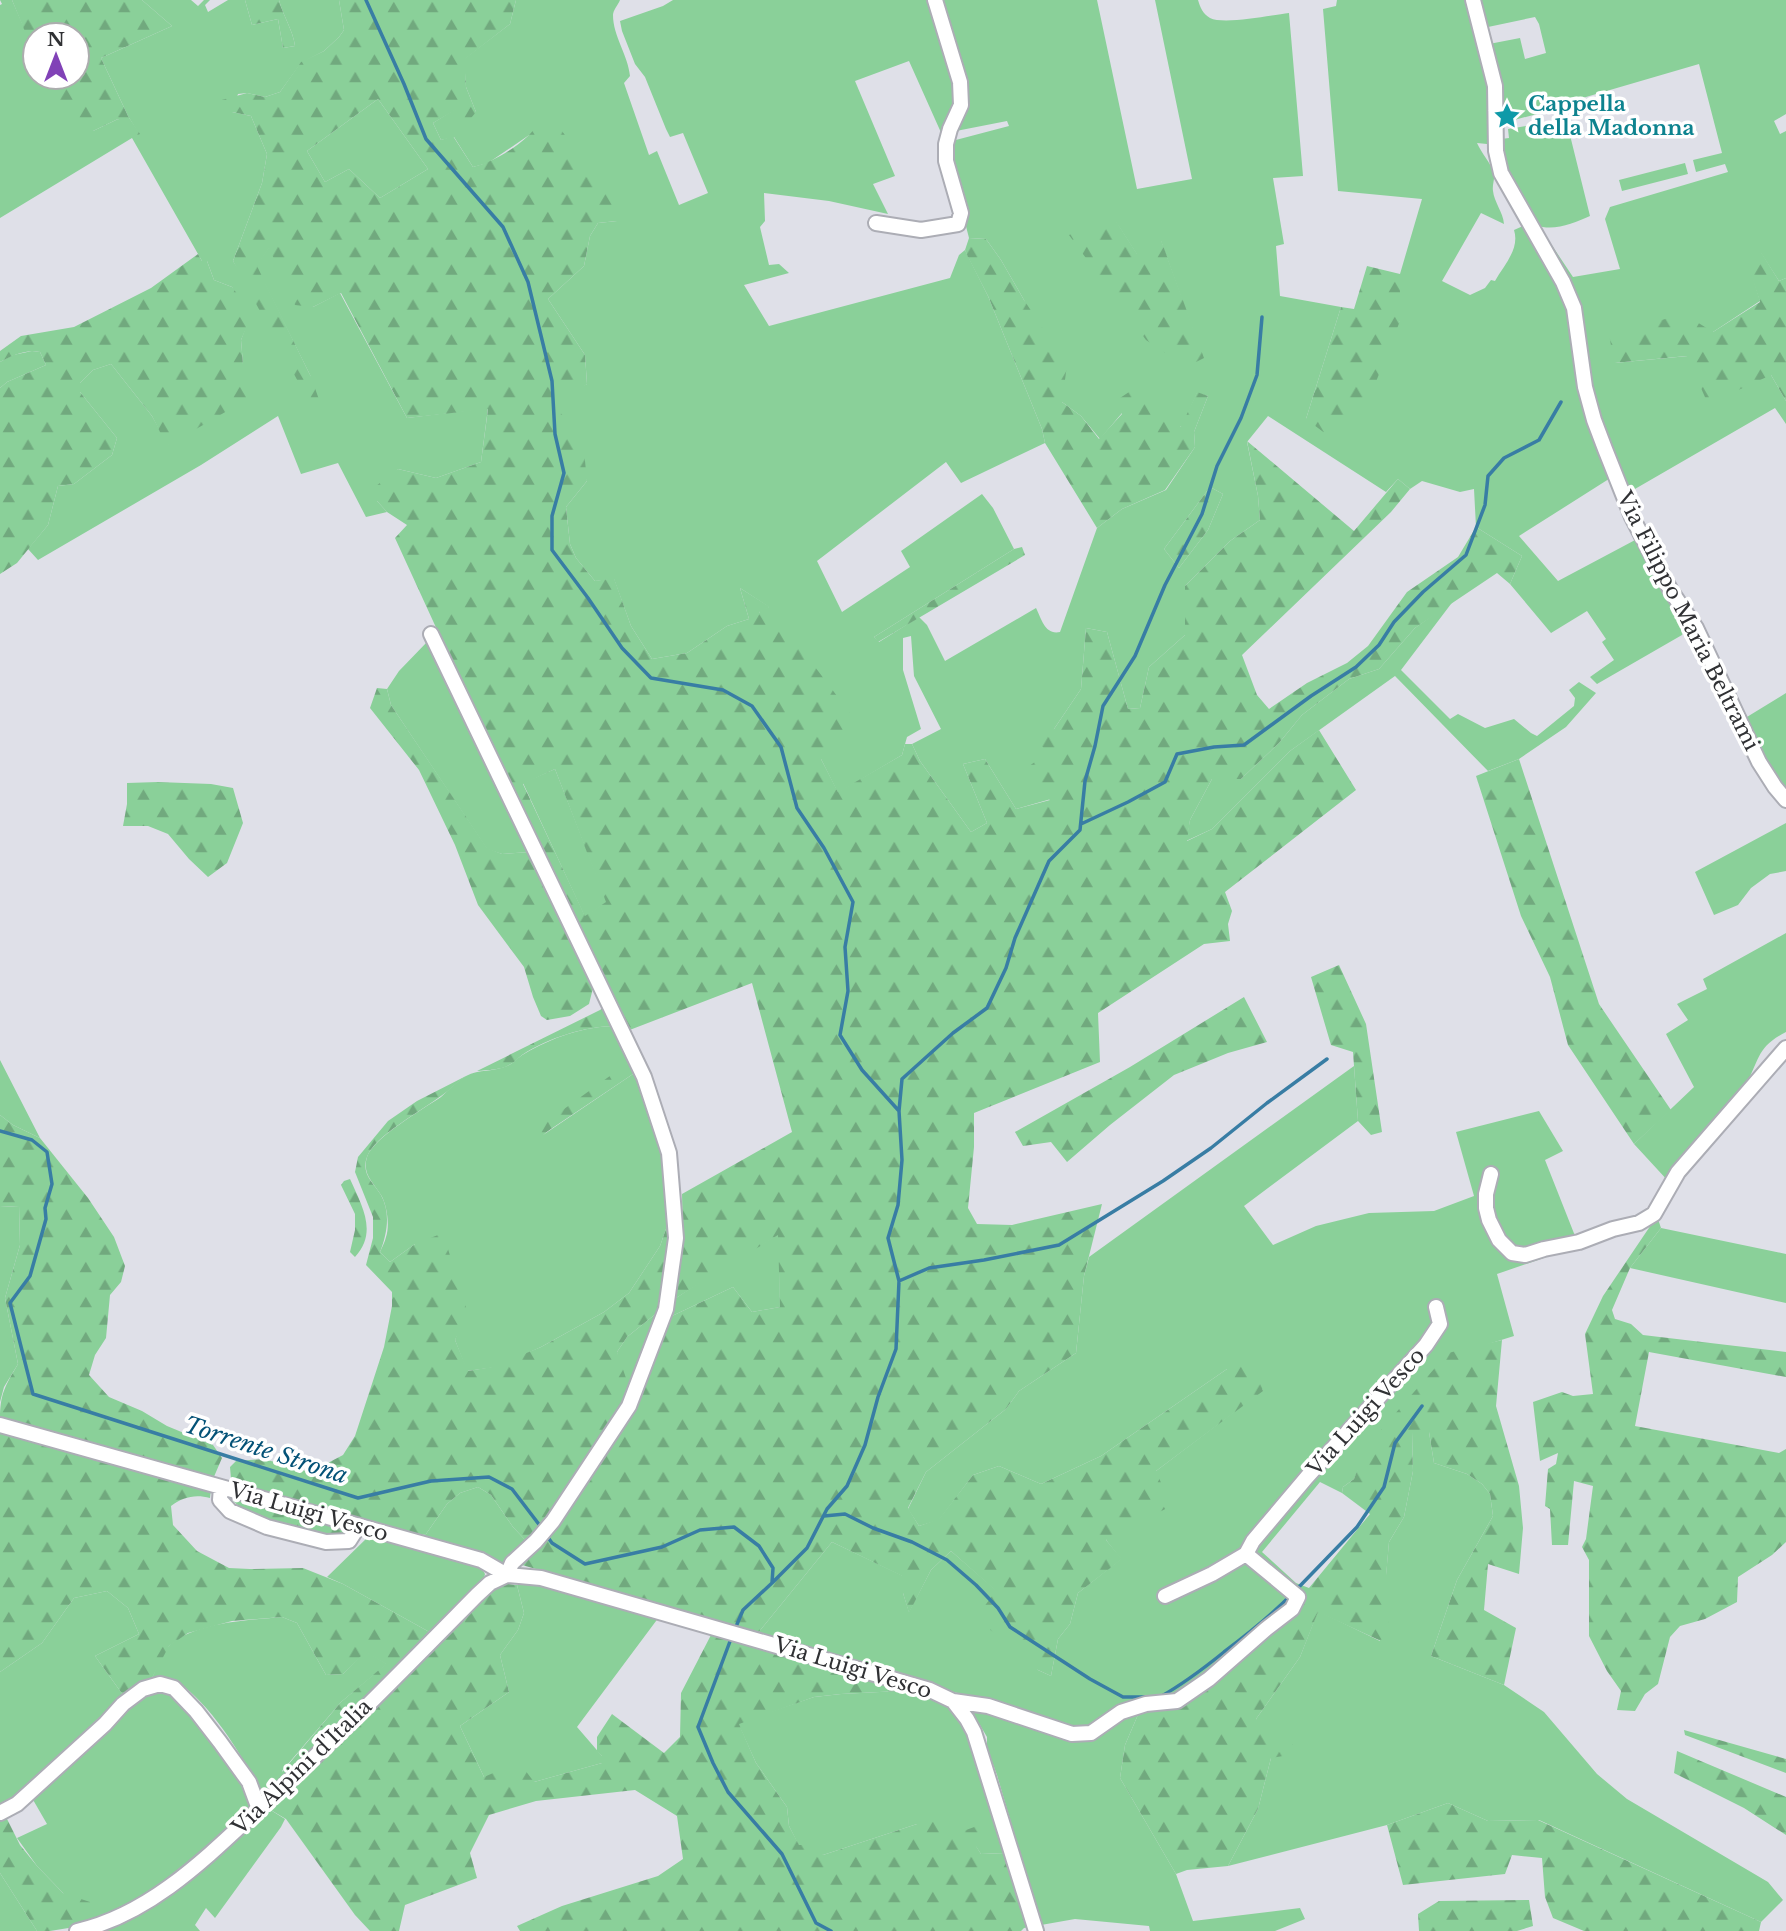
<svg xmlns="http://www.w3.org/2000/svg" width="1786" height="1931" font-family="'Libre Baskerville',serif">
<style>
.grass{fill:#8ad099;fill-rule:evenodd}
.forest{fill:url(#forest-firs);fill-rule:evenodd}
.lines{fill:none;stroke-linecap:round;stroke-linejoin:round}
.stream{stroke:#387da4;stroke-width:3.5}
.minor-casing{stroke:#acadb5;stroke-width:18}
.minor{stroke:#fff;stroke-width:14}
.labels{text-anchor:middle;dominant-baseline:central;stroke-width:7;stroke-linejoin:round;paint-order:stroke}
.culture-label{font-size:21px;font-weight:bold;fill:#0d838f;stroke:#fff;text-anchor:start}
.street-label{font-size:21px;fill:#303134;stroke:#fff}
.water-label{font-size:23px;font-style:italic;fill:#045277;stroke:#fff}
</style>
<defs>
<pattern id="forest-firs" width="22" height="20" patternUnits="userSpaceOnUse" patternTransform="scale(1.75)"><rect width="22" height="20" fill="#8ad099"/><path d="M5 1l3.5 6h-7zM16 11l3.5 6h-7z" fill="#71a97e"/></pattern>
</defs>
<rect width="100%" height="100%" fill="#dfe0e8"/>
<path class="grass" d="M0,0H12L35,53V77H46L93,131L118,119L139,134L128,116L101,58L172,26L142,0H191L198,6L204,0H210L205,5L208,12L228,0H245L252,25L278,19L283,48L295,46C293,30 283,16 279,0H339L344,30L339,37L324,51L301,63L280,92L265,97L247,93L238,94L232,112L251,116L267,154L262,183L233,261L311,377L256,266L269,247L313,307L340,293L407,418L488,408L481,462L436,478L398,469L377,501L387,512L366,517L338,463L301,474L278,416L201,465L38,560L28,549L48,525L58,486L74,484L112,455L117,438L80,392V383L93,370L111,364L152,416L168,445L243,364L241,340L247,324L232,287L214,280L207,261H202L132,138L0,218V5L2,4Z
M516,0H620C618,5 613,10 613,15C613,36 628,55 630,76L624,83L649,155L657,151L679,205L708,193L683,133L670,137L666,129L645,77L635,64L622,31L620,21L663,6L673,0H930L948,54L957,104L943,137L909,61L855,81L895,176L873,184L888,214L829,201L764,193L765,221L760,227L769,265L779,264L789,273L744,285L769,326L950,278L959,255L965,250L988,296L1042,429L1045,443L961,483L946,462L817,561L842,612L910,567L901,551L982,494L993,508L1014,549L874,637L879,642L919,617L927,625L945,661L1036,608C1042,620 1045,635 1060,632L1097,528L1122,509L1166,490L1195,447L1194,432L1208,396L1197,393L1182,427L1122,413L1100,439L1081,416L1062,402L1024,300L1001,260L986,239L969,238L949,160L952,141L1009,126L1007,121L956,131L965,107L941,0H1097L1137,189L1192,179L1155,0H1198C1200,7 1203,14 1210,18C1224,25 1272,15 1289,13L1303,176L1273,178L1284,244L1276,246L1280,296L1341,307L1306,419L1400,321V274L1422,199L1338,191L1323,9L1336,6L1337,0H1467L1488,78L1490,114L1487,144L1477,143C1482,154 1490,162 1494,173C1495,179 1492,185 1493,191C1494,202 1503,212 1504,224L1481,213L1442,281L1470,295L1485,288L1491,280L1495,281C1504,265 1520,249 1514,230L1523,226L1553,275L1570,308L1612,477L1519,536L1558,581L1637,539L1686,624L1682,635L1597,684L1590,677L1614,660L1602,642L1606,639L1587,611L1551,633L1510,584L1522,556L1476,527L1474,489L1460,492L1422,481L1410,489L1398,479L1386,492L1268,416L1247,442L1258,496L1260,520L1230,541L1185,586V635L1149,667L1140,708L1128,709L1107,632L1086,628L1081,689L1054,729L1047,752L1051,799L1016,809L985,759L963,764L987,823L971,832L920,761L912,744L941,729L914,676L911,636L903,638V670L921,729L907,737L902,755L838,793L821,759L759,611L769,607L740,588L749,619L727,626L687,653L652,659L631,626L614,579L595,581L576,558L570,544L566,507L587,481L552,401L587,384L585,355L548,299L584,266L590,236L598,223L617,221L535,131L488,163L473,167L454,137L441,140L433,123L457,108L476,112L466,87L464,59L510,24ZM1113,217L1137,255L1161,241L1203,358ZM1210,487L1223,494L1208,530L1179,568L1164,549Z
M1481,0H1786V114L1774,121L1780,134L1786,131V278L1779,281L1761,253L1749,265L1760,301L1713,332L1614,363L1688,356L1771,375L1786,401V424L1775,408L1628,493L1595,407L1588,379L1586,346L1545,242L1549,241L1573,277L1620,269L1605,219L1610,207L1728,172L1725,164L1696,172L1693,160L1722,153L1699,64L1562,104L1563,107L1503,123L1489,44L1520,38L1525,59L1546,53L1539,24L1535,17L1488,27Z
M378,99L428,169L380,198L349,169L325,182L307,151Z
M1566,119L1590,216C1574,223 1553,232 1536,225L1504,170L1501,139L1509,138L1508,129Z
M1685,163L1688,174L1622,191L1619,180Z
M32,351L40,352L46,365L7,382L0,388V362L13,355Z
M1454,600L1401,670L1450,719L1458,714L1485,728L1514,719L1531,733L1537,736L1574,706L1575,698L1569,690L1579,682L1596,693L1566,727L1519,759L1488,771L1395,676L1290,751L1212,829L1186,841L1190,820L1212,779H1241L1279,743L1302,715L1349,679L1379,669L1415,628Z
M427,642L530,852L502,854L487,849L391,705L387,689L399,671Z
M1786,693V796L1742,720Z
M555,769L607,902L585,917L523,783Z
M1786,823V871L1770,874L1751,888L1738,905L1714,915L1695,872Z
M1786,933V1032C1756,1047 1760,1060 1745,1086L1669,1182L1634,1144L1694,1087L1666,1034L1688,1020L1677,1004L1707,989L1703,979Z
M616,1026L632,1060L543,1135L636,1072L666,1156L667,1226L660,1246L629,1293L604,1312L541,1347L496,1367L467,1371L455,1340L459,1329L415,1244L390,1262L380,1252C382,1247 385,1242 386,1237C390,1226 387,1205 381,1195C373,1182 362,1174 367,1157C373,1138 423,1109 441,1097C449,1090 456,1082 466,1076C479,1069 494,1072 507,1066C513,1064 518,1057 524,1054C551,1038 584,1026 616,1026Z
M0,1060L40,1138L13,1125L0,1115Z
M1354,1066L1358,1121L1244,1206L1273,1245L1316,1226L1369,1213L1434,1211L1474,1196L1456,1132L1539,1111L1563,1151L1545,1160L1579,1246L1497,1274L1514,1336L1482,1346L1358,1470L1354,1479L1343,1487L1342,1493L1320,1482L1262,1552L1296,1583L1295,1600L1192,1684L1171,1696L1132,1701L1089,1729L1079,1728L981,1698L953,1692L758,1633L832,1542L903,1576V1593L909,1612L931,1570L951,1551L997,1591L1038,1670L1051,1676L1058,1639L1070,1624L1078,1593L1121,1559L1106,1540L1156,1471L1263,1390L1227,1369L1101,1456L1041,1484L999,1466L973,1475L939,1520L919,1526L908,1509L926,1472L1006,1409L1019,1391L1076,1353L1084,1276L1089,1257Z
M19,1206L20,1245L5,1298L18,1364L4,1387L0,1402V1207Z
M1661,1228L1786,1254V1303L1630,1268Z
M779,1234L780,1307L752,1312L733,1287L672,1316L676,1298L720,1269Z
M663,1308L623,1407L617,1352L627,1337Z
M1412,1432H1429L1434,1463L1467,1474L1482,1484L1490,1494L1493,1516L1457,1580L1431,1656L1504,1685L1544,1712L1597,1774L1627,1799L1768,1882L1783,1900L1761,1922L1539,1820L1488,1821L1448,1803L1387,1825L1228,1866L1258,1809L1271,1758L1256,1719L1300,1657L1318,1611L1380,1641L1389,1542L1404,1517L1413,1471Z
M478,1487L491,1495L513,1527L528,1543L504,1563L414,1537L426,1534L447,1504L460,1493Z
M370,1535L475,1564L481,1567L485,1574L483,1582L433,1634L343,1584L327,1577Z
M517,1585H536L659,1617L577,1727L602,1756V1763L534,1782L484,1777L460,1726L509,1692L500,1655L518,1630L524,1613Z
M107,1591L128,1608L139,1634L95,1656L123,1695L24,1789L0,1805V1672L42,1643L74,1598Z
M282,1617L297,1623L326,1675L343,1674L365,1651L387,1664L341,1702L282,1771L286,1777L262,1799C250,1764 207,1698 174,1680C168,1677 160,1678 152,1678C157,1668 162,1651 171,1644C197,1622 249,1620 282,1617Z
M160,1690C192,1704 240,1775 252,1809L171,1885L93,1924L37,1866L17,1838L47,1824L32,1798L145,1694Z
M918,1690L951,1707L967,1728L1006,1853L981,1854L965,1830L917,1824L823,1855L799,1846L789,1826L787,1807L756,1763L738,1723L814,1697L841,1694Z
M970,1708L1035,1725L1065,1740L1089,1738L1112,1723L1140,1710L1125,1745L1120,1778L1176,1874L1193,1921L1300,1908L1305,1919L1275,1931H1150L1149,1926L1075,1919L1041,1925L997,1775L987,1748V1737Z
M269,1809L285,1819L281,1827L215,1918L206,1908L195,1925L200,1931H91L178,1887Z
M0,1873L37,1931H0Z"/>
<path class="forest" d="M12,0H142L172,26L101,58L128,116L140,134L132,138L118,119L91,132L81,133C63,120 54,96 45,77H77V35H35V56Z
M245,0H279C283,16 293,30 295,46L283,48L278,19L252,25Z
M339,0H516L510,24L465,59L466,87L476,112L467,123L457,109L433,123L441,140L453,136L473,167C495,162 529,141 540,121L562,131L620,212L617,221L598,223L590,236L584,266L548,299L585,355L587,384L566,400L552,402L583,441L587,481L566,507L570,544L576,558L595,581L614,578L631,626L652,659L687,653L727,626L749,619L740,588L770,607L759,612L784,626L859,725L821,759L838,792L902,755L905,744H912L920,761L971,832L987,823L963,764L985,759L1016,809L1050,800L1017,775L1047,753L1034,735L1054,729L1081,689L1086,628L1107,632L1128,709L1140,708L1149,667L1185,635V586L1230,541L1260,520L1258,496L1247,441L1354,531L1398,479L1410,489L1391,512L1242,655L1257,695L1269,709L1307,683L1347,663L1368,646L1407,592L1458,557L1476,527L1522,556L1510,584L1497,573L1415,628L1379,669L1349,679L1302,715L1279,743L1241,779H1212L1190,820L1187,841L1212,829L1290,751L1319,730L1356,790L1225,892L1232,911L1228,924L1230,941L1204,944L1098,1013L1100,1062L974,1113V1147L968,1208L977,1224L1012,1225L1102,1204L1084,1276L1076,1353L1019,1391L1006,1409L926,1472L908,1508L919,1526L939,1519L973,1475L999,1466L1041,1484L1101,1456L1227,1369L1254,1363L1263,1391L1156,1471L1171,1506L1106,1540L1122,1559L1078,1593L1070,1624L1058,1639L1051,1676L1038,1670L988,1628L980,1612L996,1591L951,1551L931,1570L909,1613L903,1593L902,1576L832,1542L758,1633L522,1565L556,1529L633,1414L672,1316L733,1287L752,1312L780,1307L778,1235L676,1298L683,1240L682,1194L792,1132L752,983L627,1031L510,789L395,538L407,525L387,512L377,501L376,486L398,469L436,478L481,462L488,409L407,418L341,293L313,307L295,305L269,248L257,266L311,377L322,408L315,413L233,261L262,183L267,154L251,116L232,112L218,101L247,93L265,97L280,92L301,62L324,51L339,37L344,30ZM378,99L428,169L380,198L349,169L325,182L307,151ZM555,769L606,902L585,916L523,784Z
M1113,217L1137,254L1161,240L1204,358L1186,367L1146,340L1069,235Z
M969,238L986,239L1001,260L1024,300L1067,365L1062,402L1081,416L1099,439L1122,414L1117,400L1135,388L1181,427L1197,392L1208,396L1194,432L1195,447L1165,490L1122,509L1097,528L1045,443L1042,429L988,296L968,257L965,250Z
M1761,252L1779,281L1786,278V401L1771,375L1708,404L1687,356L1614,363L1609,334L1684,314L1713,332L1760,302L1748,265Z
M198,254L202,261H207L214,280L232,287L247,307L248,324L241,340L243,364L251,397L167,446L152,416L111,364L93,370L80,383V392L117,438L112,455L74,484L58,486L48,525L17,563L0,574V388L7,382L46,365L40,352C26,349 13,355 0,362V351L21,336L74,327L151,288Z
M1367,266L1400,274V321L1366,407L1330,437L1306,419L1341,307L1354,309Z
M1210,487L1223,494L1208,530L1179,568L1164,549Z
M1022,547L1025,555L878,642L874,637L1014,549Z
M377,688L387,689L391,705L487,848L502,854L530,852L593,988L589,1004L570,1016L547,1020L541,1016L533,997L524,967L478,905L455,845L419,770L370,708Z
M1519,759L1599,1004L1671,1110L1634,1144L1568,1045L1550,977L1521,916L1476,776Z
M158,782L211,784L233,788L243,823L227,863L208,877L189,859L168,834L148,826H123L127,804V783Z
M1339,965L1366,1024L1382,1132L1371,1135L1358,1121L1353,1052L1331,1045L1311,977Z
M1244,997L1267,1042L1228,1053L1174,1075L1110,1125L1067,1162L1051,1142L1023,1146L1015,1132L1130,1067Z
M604,1008L616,1026C585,1026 548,1038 522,1055C518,1058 514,1063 509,1065C501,1070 487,1070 477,1071Z
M632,1060L636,1072L542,1135L535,1130Z
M466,1076C457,1082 450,1090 441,1096C424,1109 373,1137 367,1157C361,1174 373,1182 381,1195C391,1213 387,1234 380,1252L390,1262L415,1244L438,1235L448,1249L468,1314L455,1340L468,1371L492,1367L541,1347L604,1312L629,1293L660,1246L667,1226L666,1192L672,1233L663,1308L627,1337L617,1352L627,1381L623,1407L549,1520L528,1543L513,1527L491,1495L478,1487L460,1493L447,1504L426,1534L414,1537L238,1489L231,1479L230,1467L236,1461L264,1459L306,1471L324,1465L343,1455L355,1436L384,1347L392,1306V1292L366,1265L373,1238V1217L355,1172L358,1157L388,1121L417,1101Z
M0,1115L13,1125L40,1138L88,1198L114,1237L125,1266L121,1282L110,1295L106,1338L95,1355L89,1375L109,1397L142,1411L167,1426L213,1445L222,1458L213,1479L0,1419C0,1394 5,1386 18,1364L5,1298L20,1245L19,1206L0,1207Z
M350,1179C362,1206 378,1232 355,1257L350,1252L355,1230V1214L341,1185L344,1181Z
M1657,1216L1661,1228L1630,1268L1612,1310L1615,1319L1631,1324L1643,1335L1786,1352V1377L1649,1352L1635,1426L1779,1453L1786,1449V1542L1772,1555L1738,1577L1737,1602L1705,1619L1680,1626L1670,1637L1658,1684L1645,1694L1635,1711L1617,1710L1621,1691L1607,1671L1589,1636V1560L1582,1547L1586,1539L1593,1486L1574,1481L1568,1545H1552L1550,1509L1545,1506L1548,1469L1556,1464L1558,1453L1540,1461L1533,1402L1562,1392L1573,1396L1593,1394L1585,1334L1603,1296Z
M1502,1340L1496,1406L1519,1486L1523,1528L1519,1574L1488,1564L1484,1610L1516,1628L1504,1685L1431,1656L1457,1580L1493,1516L1490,1494L1482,1484L1467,1474L1434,1463L1429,1432H1412L1413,1471L1404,1517L1389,1542L1386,1577L1389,1629L1381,1641L1318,1612L1300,1657L1256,1719L1293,1745L1289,1755L1271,1758L1258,1809L1228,1866L1187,1870L1176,1874L1120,1778L1125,1745L1140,1710L1148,1711L1183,1702L1295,1600L1296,1583L1309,1588L1370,1514L1342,1493L1343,1487L1354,1479L1366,1447L1448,1353Z
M0,1431L211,1488L210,1498C195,1494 183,1497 171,1506L173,1525L197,1551L229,1568L250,1569L303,1568L343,1584L433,1634L286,1777L282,1772L341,1702L386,1664L365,1652L343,1674L326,1675L297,1623L282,1617L232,1621L188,1633L169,1646L152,1678L123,1695L95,1656L139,1634L128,1608L107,1591L74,1598L42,1643L0,1672Z
M235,1496L351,1529L342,1537C304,1537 261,1527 233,1501Z
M500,1583L517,1585L524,1613L518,1630L500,1655L509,1692L460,1726L484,1777L519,1762L534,1782L602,1763V1756L597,1751V1737L612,1714L664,1753L680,1737L681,1693L711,1635L918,1690L841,1694L814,1697L739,1724L756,1763L787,1807L789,1826L799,1845H818L823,1855L917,1824L953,1819L966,1830L988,1822L994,1834L976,1846L981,1854L1006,1853L1030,1927L1024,1928L1021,1931H520L517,1926L562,1906L658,1876L683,1859L677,1816L635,1790L536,1801L489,1815L470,1853L477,1878L405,1905L399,1931H370L355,1915L286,1819L269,1809L483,1596Z
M1684,1730L1786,1759V1773L1685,1735Z
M1677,1751L1786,1797V1835L1744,1808L1674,1773Z
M1448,1803L1488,1821L1538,1820L1761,1922L1759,1931H1584L1553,1918L1545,1897L1542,1858L1512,1855L1505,1874L1403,1885L1387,1825Z
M5,1815L20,1845L37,1866L63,1893L90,1902L93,1924L50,1931H37L0,1873V1817Z
M1529,1900L1533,1926L1517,1931H1419L1418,1914L1439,1901Z"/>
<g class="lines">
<path class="stream" d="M366,0L404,84L426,139L503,227L528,282L552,381L555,434L564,473L552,516V550L588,598L622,648L651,678L723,690L752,706L781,747L797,808L824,848L853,902L845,947L848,991L840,1035L862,1070L899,1111L902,1160L898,1205L888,1238L899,1281L896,1349L878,1397L865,1445L847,1486L827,1509L807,1548L772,1583
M1081,824L1128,802L1165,782L1177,754L1214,747L1244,745L1311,696L1356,667L1379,645L1394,622L1423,592L1466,555L1485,505L1488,476L1504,458L1539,440L1561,402
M899,1111L902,1079L953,1033L987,1008L1006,968L1015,938L1049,861L1080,830L1085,781L1095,746L1103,706L1135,656L1165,585L1202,514L1217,466L1241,418L1257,375L1262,317
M0,1131L32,1140L47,1152L52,1184L45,1208L46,1219L30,1276L10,1303L33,1394L358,1498L431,1481L489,1477L512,1489L541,1527
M899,1281L929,1268L984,1260L1059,1245L1163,1181L1211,1148L1267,1103L1327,1059
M824,1516L845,1514L873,1528L912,1542L947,1560L976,1585L998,1608L1010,1627L1090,1679L1123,1697H1145
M547,1536L552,1543L585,1564L662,1547L700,1530L734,1527L759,1546L773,1568L772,1583L743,1610L735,1629
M1297,1589L1357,1527L1384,1487L1395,1443L1422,1406
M732,1636L698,1727L713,1763L728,1792L782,1854L816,1923L831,1931
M1160,1697C1183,1684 1203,1669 1224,1652C1248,1634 1271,1616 1292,1594"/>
<defs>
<path id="minor" d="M1473,0L1495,86L1496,151L1501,173L1563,282L1574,308L1585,387L1594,420L1605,449L1632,517L1650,552L1671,591L1696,628L1759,762L1775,787L1786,800
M876,223L921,230L958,224L961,213L946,161V144L950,129L961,105L960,82L935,0
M1491,1174L1486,1194V1208L1489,1220L1499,1240L1512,1253L1525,1255L1544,1249L1579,1242L1613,1229L1639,1223L1654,1214L1678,1172L1786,1048
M0,1425L481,1560L507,1575L541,1578L930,1690L953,1701L988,1706L1072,1734L1091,1733L1121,1712L1146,1704L1177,1701L1209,1679L1266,1629L1292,1609L1298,1597L1246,1554L1253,1541L1307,1477L1426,1345L1440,1324L1436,1307
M221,1487L220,1500L230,1511L267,1527L326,1542L349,1541L358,1527
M1165,1596L1212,1574L1246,1554
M953,1701L967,1719L974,1732L1036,1931
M0,1813L17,1804L105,1724L123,1704L143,1689L160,1684L174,1688L196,1711L220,1742L249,1782L259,1809
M77,1931C152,1914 209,1855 264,1804C338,1737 407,1666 477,1595L490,1583L507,1575L512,1563L536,1541L553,1521L629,1406L666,1309L676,1238L669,1153L644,1077L431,634"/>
</defs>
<use href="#minor" class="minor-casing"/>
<use href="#minor" class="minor"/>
</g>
<defs>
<symbol id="sight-bare" viewBox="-9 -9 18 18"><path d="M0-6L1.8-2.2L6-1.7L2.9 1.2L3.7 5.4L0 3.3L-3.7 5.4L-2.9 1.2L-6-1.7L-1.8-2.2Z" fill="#0f9aa8" stroke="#fff" stroke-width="2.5" paint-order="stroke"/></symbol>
</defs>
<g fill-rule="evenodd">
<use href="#sight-bare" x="1488" y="97" width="38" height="38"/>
</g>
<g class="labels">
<g class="culture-label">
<text x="1528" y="104">Cappella<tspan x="1528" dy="24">della Madonna</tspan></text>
</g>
<g class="street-label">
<text transform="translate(1688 621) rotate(63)">Via Filippo Maria Beltrami</text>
<text transform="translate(1366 1412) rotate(-48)">Via Luigi Vesco</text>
<text transform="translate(309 1512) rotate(16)">Via Luigi Vesco</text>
<text transform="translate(853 1668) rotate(17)">Via Luigi Vesco</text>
<text transform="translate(302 1767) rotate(-44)">Via Alpini d'Italia</text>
</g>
<g class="water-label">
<text transform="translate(266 1450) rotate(18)">Torrente Strona</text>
</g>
</g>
<g transform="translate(56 56)"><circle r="33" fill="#ffffff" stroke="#acadae" stroke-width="2"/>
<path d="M0-5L12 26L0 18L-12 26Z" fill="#8142b7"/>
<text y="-10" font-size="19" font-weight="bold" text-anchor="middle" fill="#303134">N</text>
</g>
</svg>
